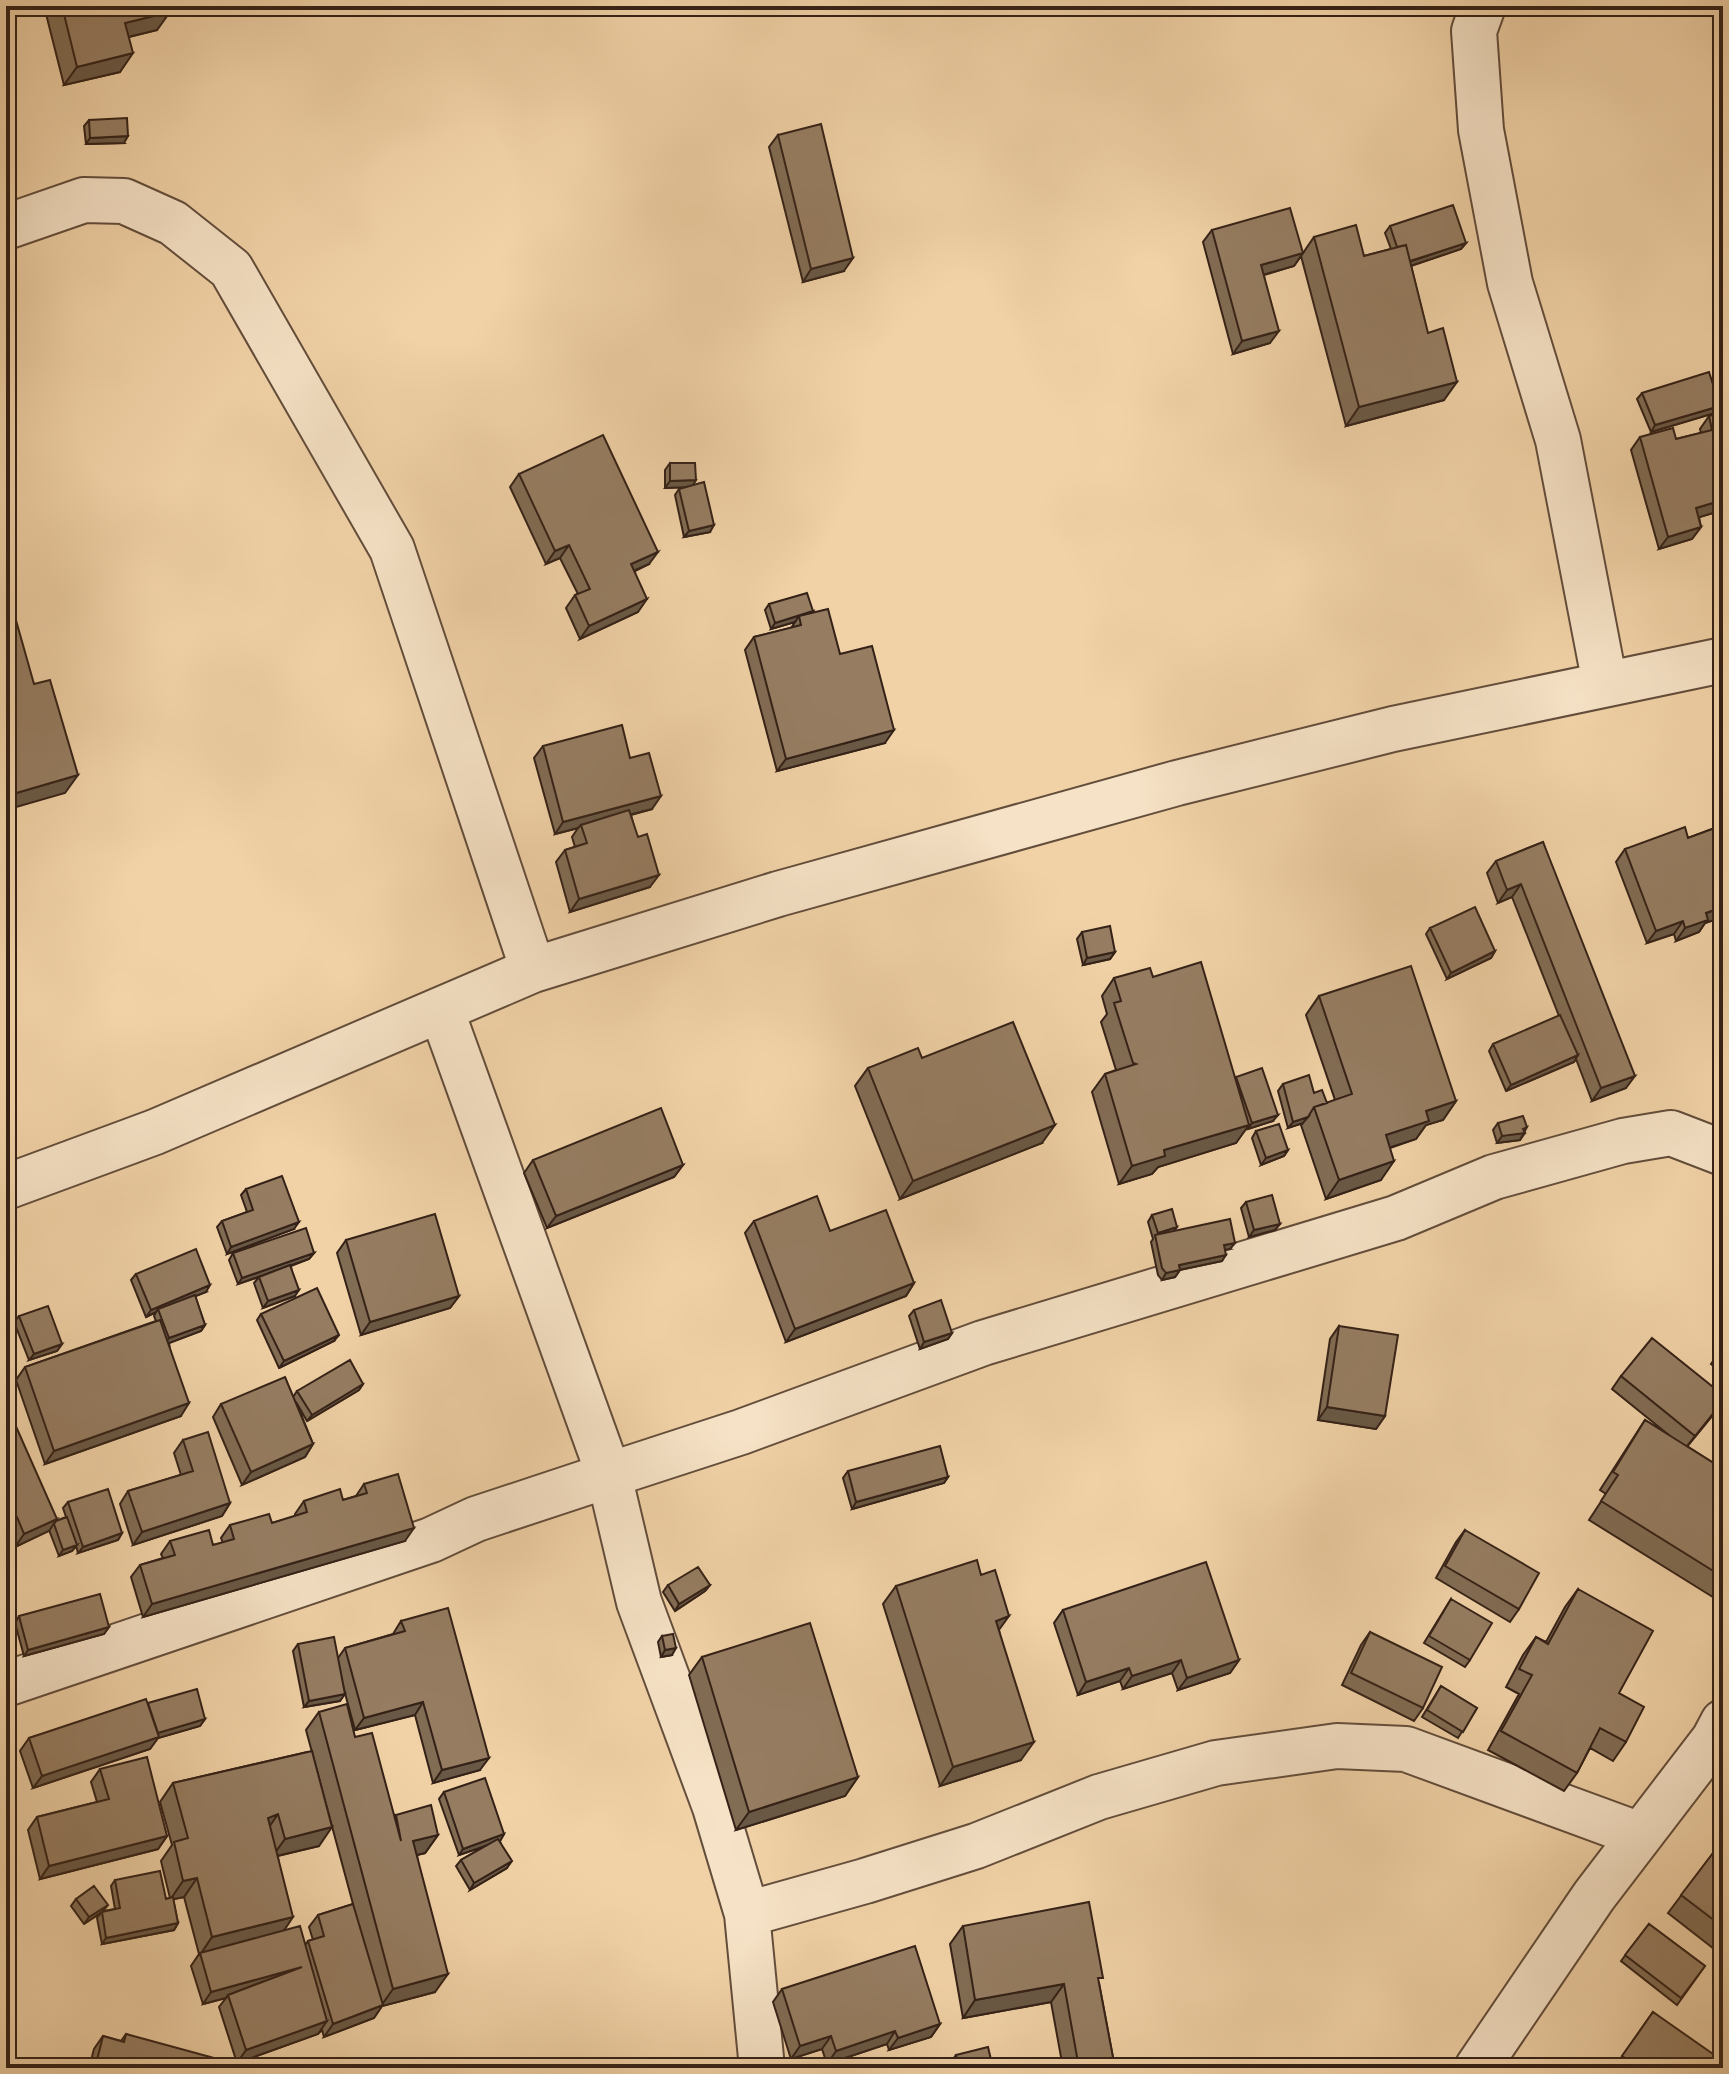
<svg xmlns="http://www.w3.org/2000/svg" width="1729" height="2074" font-family="Vollkorn,serif">
<style>
.lines{fill:none;stroke-linecap:round;stroke-linejoin:round}
.minor-casing{stroke:#634d3b;stroke-width:48}
.minor{stroke:#f6e2c6;stroke-width:44}
.wall{fill:#816c54;stroke:#342117;stroke-width:2}
.shaded-wall{fill:#695845;stroke:#342117;stroke-width:2}
.building{fill:#967d62;stroke:#342117;stroke-width:2}
</style>
<rect width="100%" height="100%" fill="#f1d2a7"/>
<filter id="stains"><feTurbulence type="fractalNoise" baseFrequency=".0025" numOctaves="4"/><feColorMatrix values="0 0 0 0 .2 0 0 0 0 .09 0 0 0 0 .02 0 0 0 .5 -.17"/></filter>
<radialGradient id="worn" r=".72"><stop offset=".6" stop-color="#630" stop-opacity="0"/><stop offset="1" stop-color="#630" stop-opacity=".3"/></radialGradient>
<g class="lines">
<defs>
<path id="minor" d="M1483,6L1474,31L1481,130L1510,283L1558,440L1605,684
M6,227L84,200L124,201L173,223L231,269L392,549L533,970
M442,1012L609,1475L741,1432L983,1343L1396,1218L1494,1177L1623,1141L1671,1133L1723,1153
M6,1187L155,1132L533,970L778,894L1177,783L1393,729L1723,660
M6,1684L431,1540L476,1519L609,1475L639,1602L715,1807L747,1914L762,2068
M747,1914L865,1881L976,1846L1099,1797L1216,1763L1337,1746L1406,1749L1640,1835
M1477,2068L1594,1896L1714,1739L1723,1722"/>
</defs>
<use href="#minor" class="minor-casing"/>
<use href="#minor" class="minor"/>
</g>
<path class="wall" d="M44,6H168L157,30L129,37L120,72L64,85Z
M89,120L124,143L86,144L84,126Z
M778,135L844,271L803,282L769,147Z
M1390,226L1466,243L1461,249L1411,266L1444,400L1346,426L1301,256L1294,266L1264,275L1270,343L1233,354L1203,242L1212,230L1303,253L1314,237L1364,256L1391,249L1385,233Z
M1642,393L1720,406L1715,413L1651,432L1637,399Z
M1723,412V510L1699,517L1701,527L1692,539L1659,549L1631,450L1640,437L1676,439L1701,433L1700,429L1709,416Z
M670,463L693,485L710,532L684,537L675,495L679,489L686,487L665,488V470Z
M519,474L649,564L635,571L638,612L580,639L566,608L575,595L578,594L560,558L546,564L510,487Z
M769,604L813,611L811,613L840,654L885,743L777,771L745,650L754,637L791,628L795,622L771,629L765,610Z
M543,746L630,758L652,809L631,815L650,887L570,912L556,862L565,850L575,847L572,837L578,828L555,834L534,758Z
M1723,825V917L1705,923L1699,932L1676,941L1674,934L1647,943L1616,862L1625,849L1688,838Z
M1543,842L1626,1088L1592,1101L1576,1059L1574,1062L1506,1091L1489,1051L1493,1044L1559,1016L1512,897L1498,903L1487,873L1496,861Z
M1430,928L1495,951L1491,958L1447,979L1426,934Z
M1082,932L1115,952L1110,959L1083,965L1077,939Z
M1153,977L1235,1078L1236,1077L1273,1121L1248,1129L1247,1127L1236,1143L1158,1167L1152,1174L1119,1184L1092,1092L1105,1074L1116,1070L1101,1022L1107,1014L1102,996L1114,978Z
M1319,996L1456,1101L1443,1120L1426,1125L1416,1139L1390,1148L1381,1180L1326,1199L1301,1125L1303,1123L1288,1128L1278,1091L1283,1084L1314,1093L1327,1103L1335,1100L1306,1015Z
M922,1058L1042,1143L900,1199L855,1086L868,1068Z
M1498,1123L1524,1132L1525,1133L1520,1140L1497,1143L1493,1130Z
M1256,1131L1288,1150L1284,1156L1261,1165L1252,1138Z
M533,1160L683,1165L674,1177L547,1228L524,1173Z
M246,1189L294,1229L227,1254L217,1227L222,1221L247,1212L241,1195Z
M1246,1202L1275,1230L1249,1237L1241,1208Z
M1152,1215L1174,1231L1230,1249L1225,1250L1222,1261L1180,1270L1175,1277L1162,1280L1158,1275L1151,1242L1153,1239L1148,1222Z
M754,1221L830,1231L914,1283L906,1296L786,1342L745,1233Z
M346,1240L459,1296L450,1308L361,1335L337,1253Z
M233,1253H314L309,1259L291,1266L295,1296L263,1308L254,1283L259,1277L262,1276L238,1284L229,1260Z
M136,1274L206,1292L195,1296L205,1325L201,1331L169,1343L181,1416L45,1464L16,1380L25,1367L156,1321L154,1316L156,1312L146,1317L131,1280Z
M914,1310L952,1333L948,1339L920,1349L909,1316Z
M261,1314L334,1341L279,1368L257,1320Z
M19,1316L62,1344L57,1351L29,1360L14,1322Z
M1339,1326L1385,1416L1376,1429L1318,1420L1330,1339Z
M1723,1347V1373L1711,1364Z
M1621,1376L1717,1410L1687,1446L1723,1469V1589L1716,1599L1589,1520L1606,1494L1600,1490L1645,1420L1670,1436L1612,1389Z
M363,1384L359,1390L307,1421L296,1402L313,1444L305,1457L242,1485L213,1417L221,1404L293,1397L297,1391Z
M6,1404L56,1521L66,1517L63,1508L68,1502L122,1533L118,1540L78,1553L76,1546L72,1551L59,1556L49,1530L15,1547L8,1530Z
M183,1440L230,1503L222,1516L133,1545L120,1504L128,1491L181,1475L174,1453Z
M848,1471L948,1477L944,1483L852,1509L843,1478Z
M364,1484L405,1541L143,1617L131,1577L140,1565L163,1558L161,1554L170,1541L213,1545L223,1543L221,1538L230,1525L272,1523L296,1516L295,1514L304,1501L343,1500L356,1496Z
M1465,1530L1519,1609L1510,1622L1436,1578L1456,1542Z
M668,1585H710L705,1591L675,1611L663,1592Z
M896,1586L999,1630L1021,1760L940,1786L883,1604Z
M1578,1589L1619,1693L1626,1742L1613,1761L1590,1748L1577,1773L1564,1791L1488,1750L1519,1694L1506,1687L1523,1655L1536,1637L1546,1642L1565,1607Z
M1451,1599L1470,1660L1465,1667L1424,1643Z
M1063,1610L1239,1660L1230,1673L1178,1690L1172,1673L1123,1689L1120,1681L1078,1695L1054,1623Z
M19,1616L109,1627L104,1634L24,1656L15,1623Z
M401,1621L480,1770L433,1783L415,1715L355,1730L343,1686L340,1701L304,1707L293,1651L298,1644L338,1658L345,1648L393,1634Z
M1370,1632L1423,1708L1414,1721L1342,1685L1361,1645Z
M662,1636L672,1655L661,1657L658,1642Z
M702,1657L858,1777L845,1796L736,1830L689,1675Z
M1441,1686L1477,1708L1458,1738L1422,1717Z
M148,1703L205,1719L200,1726L158,1738L150,1749L33,1788L20,1751L29,1738Z
M319,1712L355,1737L395,1817L396,1815L438,1835L425,1853L417,1855L435,1992L382,2006L374,2018L324,2037L322,2030L318,2034L237,2063L219,2007L226,1998L203,2004L191,1966L199,1954L184,1897L173,1899L178,1923L174,1930L102,1944L97,1918L101,1913L84,1924L71,1906L76,1899L103,1911L115,1909L111,1886L115,1880L166,1899L170,1898L161,1861L172,1845L160,1802L173,1783L312,1751L319,1846L278,1856L284,1930L306,1944L308,1941L313,1940L309,1927L318,1915L353,1904L306,1730Z
M100,1769L167,1836L158,1849L40,1879L28,1830L37,1817L97,1802L91,1782Z
M444,1792L504,1834L500,1841L507,1868L470,1890L456,1866L461,1860L485,1846L459,1855L439,1799Z
M1723,1840V1956L1668,1913Z
M1649,1924L1705,1966L1677,2005L1621,1961Z
M963,1926L1099,1983L1115,2068H1063L1051,2002L963,2018L950,1944Z
M782,1989L940,2024L931,2037L889,2050L887,2044L827,2064L822,2049L791,2059L773,2002Z
M1653,2012L1723,2068H1614Z
M126,2034L212,2068H89L94,2049L103,2036L121,2041Z
M956,2055L993,2068H947Z"/>
<path class="shaded-wall" d="M9,6H13L6,16V7Z
M170,12L157,30L112,41L125,23Z
M133,53L120,72L64,85L77,67Z
M128,136L124,143L86,144L90,138Z
M1466,243L1461,249L1398,270L1403,264Z
M1303,253L1294,266L1252,278L1261,265Z
M853,258L844,271L803,282L811,269Z
M1279,331L1270,343L1233,354L1242,341Z
M1457,382L1444,400L1346,426L1359,407Z
M1720,406L1715,413L1651,432L1655,425Z
M696,480L692,487L665,488L670,481Z
M1723,500V510L1687,521L1696,508Z
M714,525L710,532L684,537L689,531Z
M1701,527L1692,539L1659,549L1668,537Z
M569,545L560,558L546,564L555,551Z
M658,552L649,564L622,576L631,564Z
M647,599L638,612L580,639L589,626Z
M813,611L808,618L799,616L795,622L771,629L775,623Z
M894,730L885,743L777,771L786,759Z
M78,775L65,793L6,810V796Z
M661,796L652,809L582,827L581,825L578,828L555,834L563,822Z
M659,875L650,887L570,912L579,899Z
M1521,884L1512,897L1498,903L1507,890Z
M1723,907V917L1705,923L1699,932L1676,941L1685,928L1706,913Z
M1683,921L1674,934L1647,943L1656,931Z
M1495,951L1491,958L1447,979L1451,973Z
M1115,952L1110,959L1083,965L1087,958Z
M1578,1055L1574,1062L1506,1091L1511,1085Z
M1635,1076L1626,1088L1592,1101L1601,1088Z
M1456,1101L1443,1120L1426,1125L1416,1139L1373,1153L1386,1135L1426,1111Z
M1278,1115L1273,1121L1248,1129L1252,1123Z
M1308,1117L1303,1123L1288,1128L1293,1122Z
M1055,1125L1042,1143L900,1199L913,1181Z
M1249,1125L1236,1143L1158,1167L1152,1174L1119,1184L1132,1166L1164,1150Z
M1527,1127L1520,1140L1497,1143L1502,1136Z
M1288,1150L1284,1156L1261,1165L1266,1158Z
M1394,1161L1381,1180L1326,1199L1339,1180Z
M683,1165L674,1177L547,1228L556,1216Z
M299,1222L294,1229L227,1254L231,1247Z
M1280,1224L1275,1230L1249,1237L1254,1230Z
M1177,1227L1173,1233L1156,1236L1158,1233Z
M1235,1243L1230,1249L1220,1251L1224,1245Z
M314,1253L309,1259L238,1284L242,1278Z
M1226,1255L1222,1261L1174,1271L1179,1265Z
M1180,1270L1175,1277L1162,1280L1166,1273Z
M914,1283L906,1296L786,1342L795,1329Z
M210,1285L206,1292L159,1311L158,1309L156,1312L146,1317L151,1310Z
M299,1290L295,1296L263,1308L268,1301Z
M459,1296L450,1308L361,1335L370,1322Z
M205,1325L201,1331L164,1345L169,1338Z
M952,1333L948,1339L920,1349L924,1342Z
M339,1335L334,1341L279,1368L284,1361Z
M62,1344L57,1351L29,1360L34,1354Z
M363,1384L359,1390L307,1421L312,1415Z
M1723,1401L1717,1410L1686,1448L1695,1436Z
M189,1403L181,1416L45,1464L54,1451Z
M1327,1407L1385,1416L1376,1429L1318,1420Z
M313,1444L305,1457L242,1485L251,1472Z
M948,1477L944,1483L852,1509L856,1502Z
M230,1503L222,1516L133,1545L142,1532Z
M17,1517L8,1530L6,1531V1522Z
M57,1519L49,1531L15,1547L24,1534Z
M414,1528L405,1541L143,1617L152,1604Z
M122,1533L118,1540L78,1553L83,1547Z
M77,1545L72,1551L59,1556L63,1550Z
M710,1585L705,1591L675,1611L679,1604Z
M1009,1616L996,1634V1621Z
M109,1627L104,1634L24,1656L28,1650Z
M676,1648L672,1655L661,1657L665,1650Z
M1181,1660L1172,1673L1123,1689L1132,1676Z
M1239,1660L1230,1673L1178,1690L1187,1678Z
M1129,1668L1120,1681L1078,1695L1086,1682Z
M345,1694L340,1701L304,1707L309,1701Z
M423,1702L415,1715L355,1730L364,1718Z
M205,1719L200,1726L158,1738L150,1749L33,1788L42,1776L156,1733Z
M1034,1742L1021,1760L940,1786L953,1767Z
M489,1758L480,1770L433,1783L442,1770Z
M858,1777L845,1796L736,1830L749,1812Z
M278,1814L265,1833L268,1818Z
M332,1827L319,1846L272,1857L285,1839Z
M504,1834L500,1841L459,1855L463,1849Z
M438,1835L425,1853L400,1859L413,1841Z
M167,1836L158,1849L40,1879L49,1866Z
M512,1861L507,1868L470,1890L474,1883Z
M197,1878L184,1897L170,1900L183,1881Z
M108,1905L103,1911L84,1924L89,1917Z
M293,1917L281,1935L200,1955L212,1937Z
M178,1923L174,1930L102,1944L106,1938Z
M302,1967L228,1995L226,1998L203,2004L211,1992Z
M448,1974L435,1992L382,2006L374,2018L324,2037L333,2024L381,2006L393,1989Z
M1064,1984L1051,2002L963,2018L975,2000Z
M327,2021L318,2034L237,2063L246,2050Z
M940,2024L931,2037L889,2050L898,2038Z
M895,2031L887,2044L827,2064L836,2051Z
M831,2036L822,2049L791,2059L800,2046Z"/>
<path class="building" d="M62,6H168L170,12L125,23L133,53L77,67Z
M127,118L128,136L90,138L89,120Z
M821,124L853,258L811,269L778,135Z
M1453,205L1466,243L1410,261L1406,245L1397,247L1390,226Z
M1290,208L1303,253L1261,265L1279,331L1242,341L1212,230Z
M1356,225L1364,256L1406,245L1428,333L1443,328L1457,382L1359,407L1314,237Z
M1709,372L1720,406L1655,425L1642,393Z
M1723,412V500L1696,508L1701,527L1668,537L1640,437L1673,428L1676,439L1712,430L1709,416Z
M603,435L658,552L631,564L647,599L589,626L575,595L590,589L569,545L555,551L519,474Z
M670,463H695L696,480L670,481Z
M704,482L714,525L689,531L679,489Z
M807,593L813,611L775,623L769,604Z
M10,599L34,684L50,680L78,775L6,796V600Z
M828,609L840,654L872,646L894,730L786,759L754,637L801,625L799,616Z
M622,725L630,758L649,753L661,796L563,822L543,746Z
M629,810L638,837L647,834L659,875L579,899L565,850L587,843L581,825Z
M1723,825V907L1706,913L1708,920L1685,928L1683,921L1656,931L1625,849L1685,827L1688,838Z
M1543,842L1635,1076L1601,1088L1521,884L1507,890L1496,861Z
M1475,907L1495,951L1451,973L1430,928Z
M1110,926L1115,952L1087,958L1082,932Z
M1201,962L1249,1125L1164,1150L1165,1156L1132,1166L1105,1074L1136,1064L1133,1063L1114,1003L1121,1001L1114,978L1150,968L1153,977Z
M1411,966L1456,1101L1426,1111L1429,1121L1386,1135L1394,1161L1339,1180L1314,1107L1352,1094L1319,996Z
M1560,1015L1578,1055L1511,1085L1493,1044Z
M1013,1022L1055,1125L913,1181L868,1068L918,1048L922,1058Z
M1262,1068L1278,1115L1252,1123L1236,1077Z
M1309,1075L1314,1093L1322,1090L1327,1103L1314,1107L1308,1117L1293,1122L1283,1084Z
M661,1108L683,1165L556,1216L533,1160Z
M1523,1116L1527,1127L1523,1129L1525,1133L1502,1136L1498,1123Z
M1279,1124L1288,1150L1266,1158L1256,1131Z
M282,1176L299,1222L231,1247L222,1221L253,1210L246,1189Z
M1272,1195L1280,1224L1254,1230L1246,1202Z
M817,1196L830,1231L886,1210L914,1283L795,1329L754,1221Z
M1172,1209L1177,1227L1158,1233L1152,1215Z
M435,1214L459,1296L370,1322L346,1240Z
M1230,1219L1235,1243L1224,1245L1226,1255L1179,1265L1180,1270L1166,1273L1162,1268L1155,1235Z
M306,1228L314,1253L242,1278L233,1253Z
M196,1249L210,1285L151,1310L136,1274Z
M290,1265L299,1290L268,1301L259,1277Z
M317,1288L339,1335L284,1361L261,1314Z
M195,1295L205,1325L169,1338L158,1309Z
M941,1300L952,1333L924,1342L914,1310Z
M48,1306L62,1344L34,1354L19,1316Z
M160,1320L189,1403L54,1451L25,1367Z
M1339,1326L1398,1335L1385,1416L1327,1407Z
M1652,1338L1723,1395V1401L1695,1436L1621,1376Z
M350,1360L363,1384L312,1415L297,1391Z
M285,1377L313,1444L251,1472L221,1404Z
M6,1404L57,1519L24,1534L17,1517L6,1522Z
M1645,1420L1723,1469V1577L1601,1501L1618,1475L1613,1472Z
M208,1432L230,1503L142,1532L128,1491L193,1471L183,1440Z
M940,1446L948,1477L856,1502L848,1471Z
M398,1474L414,1528L152,1604L140,1565L175,1555L170,1541L209,1530L213,1545L234,1539L230,1525L269,1514L272,1523L307,1512L304,1501L340,1489L343,1500L367,1493L364,1484Z
M108,1489L122,1533L83,1547L68,1502Z
M67,1517L77,1545L63,1550L54,1524L56,1521Z
M1465,1530L1539,1573L1519,1609L1445,1566Z
M977,1560L981,1575L995,1570L1009,1616L996,1621L1034,1742L953,1767L896,1586Z
M1206,1562L1239,1660L1187,1678L1181,1660L1132,1676L1129,1668L1086,1682L1063,1610Z
M698,1567L710,1585L679,1604L668,1585Z
M1578,1589L1653,1631L1619,1693L1644,1707L1626,1742L1600,1728L1577,1773L1501,1731L1532,1675L1519,1669L1536,1637L1548,1644Z
M100,1594L109,1627L28,1650L19,1616Z
M1451,1599L1492,1623L1470,1660L1429,1636Z
M448,1608L489,1758L442,1770L423,1702L364,1718L345,1648L405,1631L401,1621Z
M810,1623L858,1777L749,1812L702,1657Z
M1370,1632L1442,1667L1423,1708L1351,1673Z
M673,1634L676,1648L665,1650L662,1636Z
M334,1637L345,1694L309,1701L298,1644Z
M1441,1686L1477,1708L1463,1732L1427,1710Z
M197,1689L205,1719L158,1733L148,1703Z
M146,1699L159,1737L42,1776L29,1738Z
M347,1704L355,1737L372,1733L401,1841L396,1815L431,1805L438,1835L413,1841L448,1974L393,1989L319,1712Z
M312,1751L332,1827L285,1839L278,1814L268,1818L293,1917L212,1937L197,1878L183,1881L174,1842L188,1838L173,1783Z
M147,1757L167,1836L49,1866L37,1817L109,1799L100,1769Z
M485,1778L504,1834L463,1849L444,1792Z
M498,1839L512,1861L474,1883L461,1860Z
M1723,1840V1927L1681,1895Z
M160,1871L166,1899L173,1897L178,1923L106,1938L102,1912L120,1908L115,1880Z
M94,1886L108,1905L89,1917L76,1899Z
M1089,1902L1103,1978H1098L1115,2068H1079L1064,1984L975,2000L963,1926Z
M353,1904L383,2005L333,2024L308,1941L324,1936L318,1915Z
M1649,1924L1705,1966L1681,1998L1625,1955Z
M300,1926L327,2021L246,2050L228,1995L302,1967L211,1992L200,1953Z
M915,1946L940,2024L898,2038L895,2031L836,2051L831,2036L800,2046L782,1989Z
M1653,2012L1723,2061V2068H1632L1635,2065L1622,2056Z
M126,2034L214,2058L212,2068H95L103,2036L124,2042Z
M988,2047L993,2068H959L956,2055Z"/>
<rect width="1729" height="2074" fill="none" stroke="#f1d2a7" stroke-width="32"/>
<rect x="8" y="8" width="1713" height="2058" fill="none" stroke="#342117" stroke-width="4"/>
<rect x="16" y="16" width="1697" height="2042" fill="none" stroke="#342117" stroke-width="2"/>
<rect width="100%" height="100%" filter="url(#stains)"/>
<rect width="100%" height="100%" fill="url(#worn)"/>
</svg>
